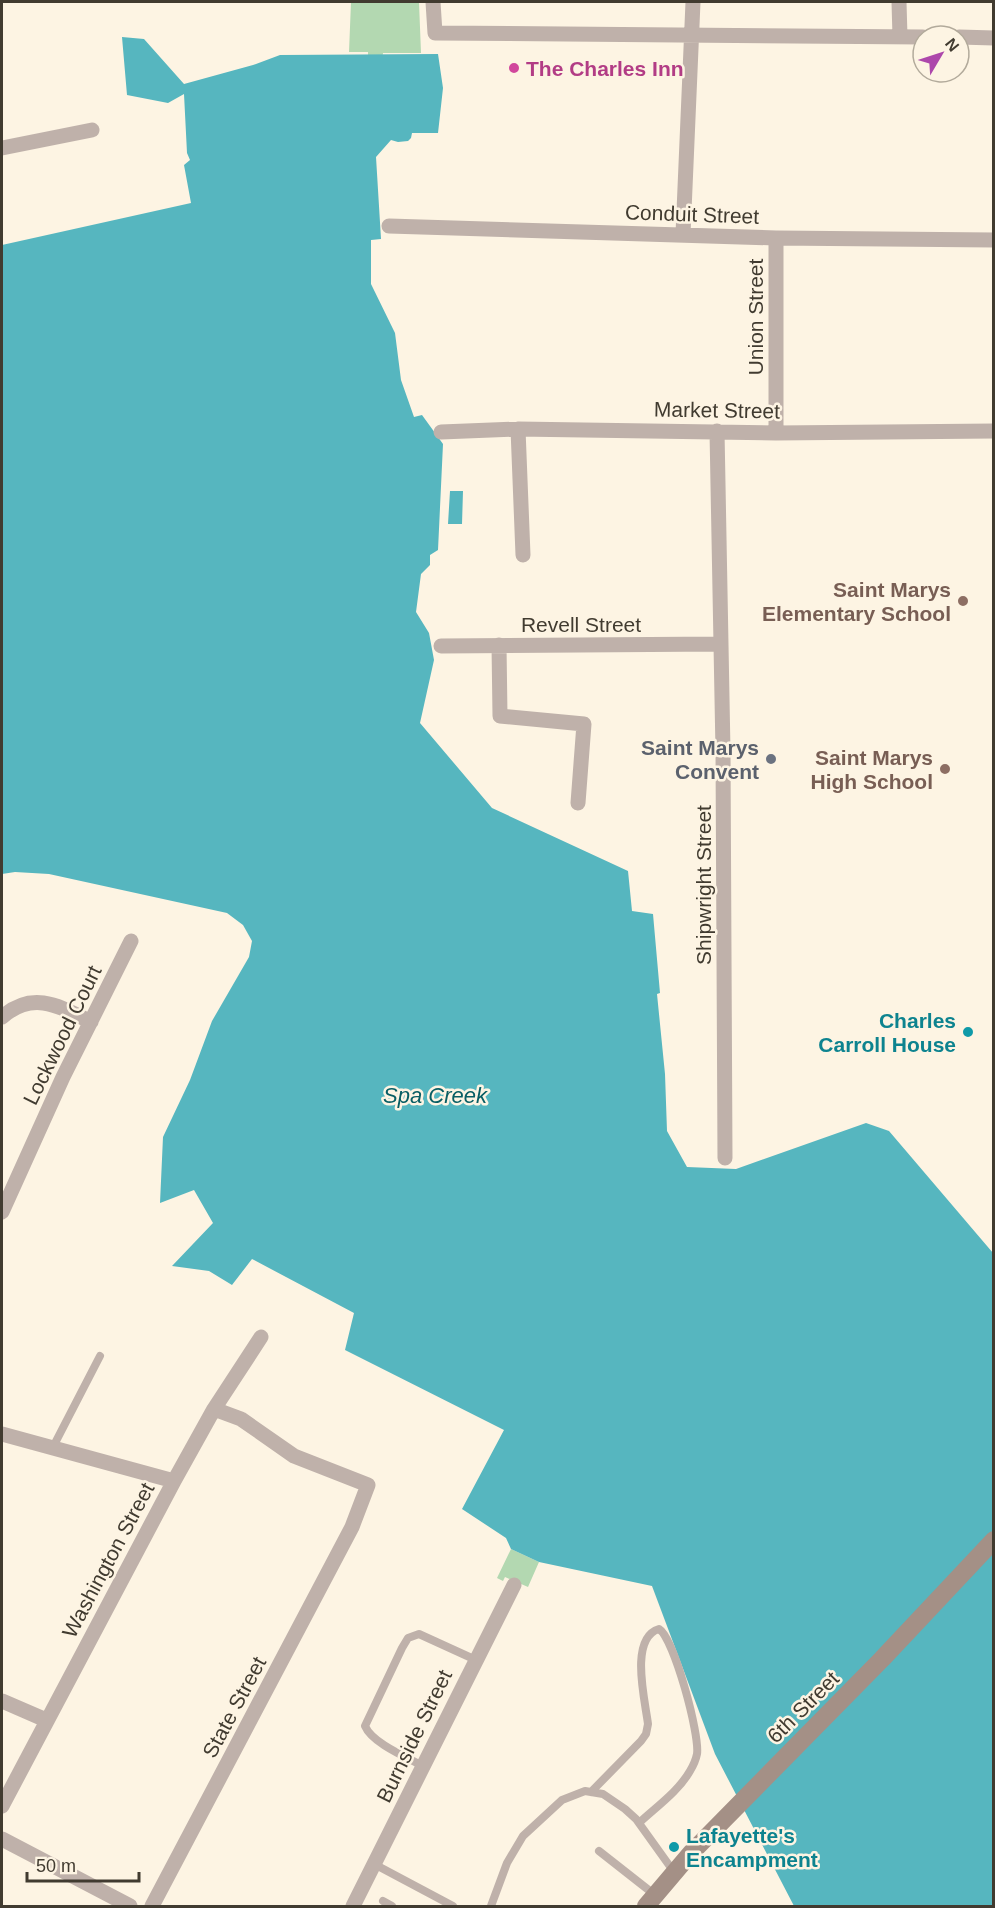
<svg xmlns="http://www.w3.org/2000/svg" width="995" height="1908" font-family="Helvetica,sans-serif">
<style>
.green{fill:#b3d8b1}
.water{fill:#56b6bf}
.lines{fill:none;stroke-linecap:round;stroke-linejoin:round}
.lane{stroke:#bfb1aa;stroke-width:8}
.street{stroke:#bfb1aa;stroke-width:15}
.secondary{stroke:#a49086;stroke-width:18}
.hotel-dot{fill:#d1479c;stroke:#fdf4e3;stroke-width:2}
.education-dot{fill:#8d6e63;stroke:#fdf4e3;stroke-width:2}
.worship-dot{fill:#6b7280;stroke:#fdf4e3;stroke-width:2}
.culture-dot{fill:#0f9aa8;stroke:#fdf4e3;stroke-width:2}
.labels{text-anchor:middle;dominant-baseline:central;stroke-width:5;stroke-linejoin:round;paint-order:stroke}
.hotel-label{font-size:21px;font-weight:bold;fill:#b23c85;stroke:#fdf4e3;text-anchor:start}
.street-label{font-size:21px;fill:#413b30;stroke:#fdf4e3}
.education-label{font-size:21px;font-weight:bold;fill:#785e54;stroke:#fdf4e3;text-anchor:end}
.worship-label{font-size:21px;font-weight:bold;fill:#5b616d;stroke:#fdf4e3;text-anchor:end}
.culture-label{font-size:21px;font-weight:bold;fill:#0d838f;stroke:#fdf4e3;text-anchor:end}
.water-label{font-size:22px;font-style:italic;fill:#085e64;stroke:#fdf4e3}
</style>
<rect width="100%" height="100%" fill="#fdf4e3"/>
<path class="green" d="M351,2H419L421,53H383L382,60L368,61V52H349Z
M511,1549L539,1562L528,1587L505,1577L503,1581L497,1578Z"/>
<path class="water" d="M122,37L144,39L184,84L253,65L280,55L438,54L443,88L438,133H412L411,138L408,141L398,142L391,140L376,157L381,239L371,240V284L395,333L401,380L414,417L422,415L443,444L438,550L430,555V565L421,574L416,612L429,633L434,660L420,723L492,808L628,871L632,911L653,914L660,993L657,994L665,1074L667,1131L687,1167L736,1169L866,1123L889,1131L993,1253V1906H794L715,1754L652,1586L539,1562L511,1549L506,1538L462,1509L504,1430L345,1350L354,1313L252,1259L232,1285L209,1271L172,1266L213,1223L194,1190L160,1203L163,1137L190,1080L212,1021L249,957L252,941L243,925L227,913L49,874L15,872L2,874V245L191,203L184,165L190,160L187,153L184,94L168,103L127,95Z
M450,491H463L462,524H448Z"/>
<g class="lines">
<path class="lane" d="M53,1447L100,1356
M423,1766C406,1757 372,1743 365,1726L402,1648L408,1638L419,1634L476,1660
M591,1792L641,1741L646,1734L648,1724C645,1700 629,1638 659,1629C674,1638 700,1735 697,1754C696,1759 693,1766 690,1771C678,1792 656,1807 639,1823
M599,1851L655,1895
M374,1864L453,1906
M383,1901L392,1906
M491,1906L507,1863L523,1836L562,1800L585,1791L603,1794L625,1809L636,1819L674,1872"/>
<path class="street" d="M433,2L435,33L923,37
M899,2L900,37
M959,37L994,38
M2,148L92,130
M389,226L776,238L994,240
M683,234L693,2
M776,238V433
M518,429L523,555
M717,431L723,751L725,1158
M441,432L518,429L776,433L994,431
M499,645L500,716L584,724L578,803
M441,646L721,644
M2,1017C33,990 59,1006 91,1022
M2,1212L63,1077L131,941
M2,1434L174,1481
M2,1701L46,1720
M2,1806L174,1481L214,1409L261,1337
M2,1839L130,1906
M152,1906L352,1527L368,1485L294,1456L241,1419L214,1409
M353,1906L514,1585"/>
<path class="secondary" d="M646,1906L691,1853L882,1659L994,1540"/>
</g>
<circle class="hotel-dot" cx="514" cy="68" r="6"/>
<g class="education-dot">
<circle cx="963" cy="601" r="6"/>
<circle cx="945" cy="769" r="6"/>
</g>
<circle class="worship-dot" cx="771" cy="759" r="6"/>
<g class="culture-dot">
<circle cx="968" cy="1032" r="6"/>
<circle cx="674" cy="1847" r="6"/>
</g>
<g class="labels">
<g class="hotel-label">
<text x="526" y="68">The Charles Inn</text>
</g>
<g class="street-label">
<text transform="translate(692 214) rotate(2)">Conduit Street</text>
<text transform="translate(755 317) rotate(-90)">Union Street</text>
<text transform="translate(717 410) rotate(1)">Market Street</text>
<text x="581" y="624">Revell Street</text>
<text transform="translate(703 885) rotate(-90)">Shipwright Street</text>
<text transform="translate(62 1035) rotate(-64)">Lockwood Court</text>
<text transform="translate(108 1560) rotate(-62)">Washington Street</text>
<text transform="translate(234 1707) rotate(-62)">State Street</text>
<text transform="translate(803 1707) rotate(-45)">6th Street</text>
<text transform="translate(414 1736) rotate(-64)">Burnside Street</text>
</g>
<g class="education-label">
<text x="951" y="589">Saint Marys<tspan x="951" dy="24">Elementary School</tspan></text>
<text x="933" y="757">Saint Marys<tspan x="933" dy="24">High School</tspan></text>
</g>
<g class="worship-label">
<text x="759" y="747">Saint Marys<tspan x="759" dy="24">Convent</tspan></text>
</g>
<g class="culture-label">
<text x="956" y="1020">Charles<tspan x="956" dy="24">Carroll House</tspan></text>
<text x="686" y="1835" text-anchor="start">Lafayette's<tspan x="686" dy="24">Encampment</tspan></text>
</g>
<g class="water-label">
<text x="435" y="1095">Spa Creek</text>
</g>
</g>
<rect width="995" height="1908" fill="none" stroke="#413b30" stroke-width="6"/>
<g transform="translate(941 54) rotate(51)"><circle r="28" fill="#fdf4e3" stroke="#b2aa9b" stroke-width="1.5"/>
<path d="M0-4.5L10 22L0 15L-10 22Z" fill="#ad47ab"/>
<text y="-9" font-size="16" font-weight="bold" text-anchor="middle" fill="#413b30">N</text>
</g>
<path d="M27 1872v9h112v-9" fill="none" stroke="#413b30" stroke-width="3"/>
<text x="36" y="1872" font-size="18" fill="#413b30" stroke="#fdf4e3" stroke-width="4.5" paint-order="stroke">50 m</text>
</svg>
